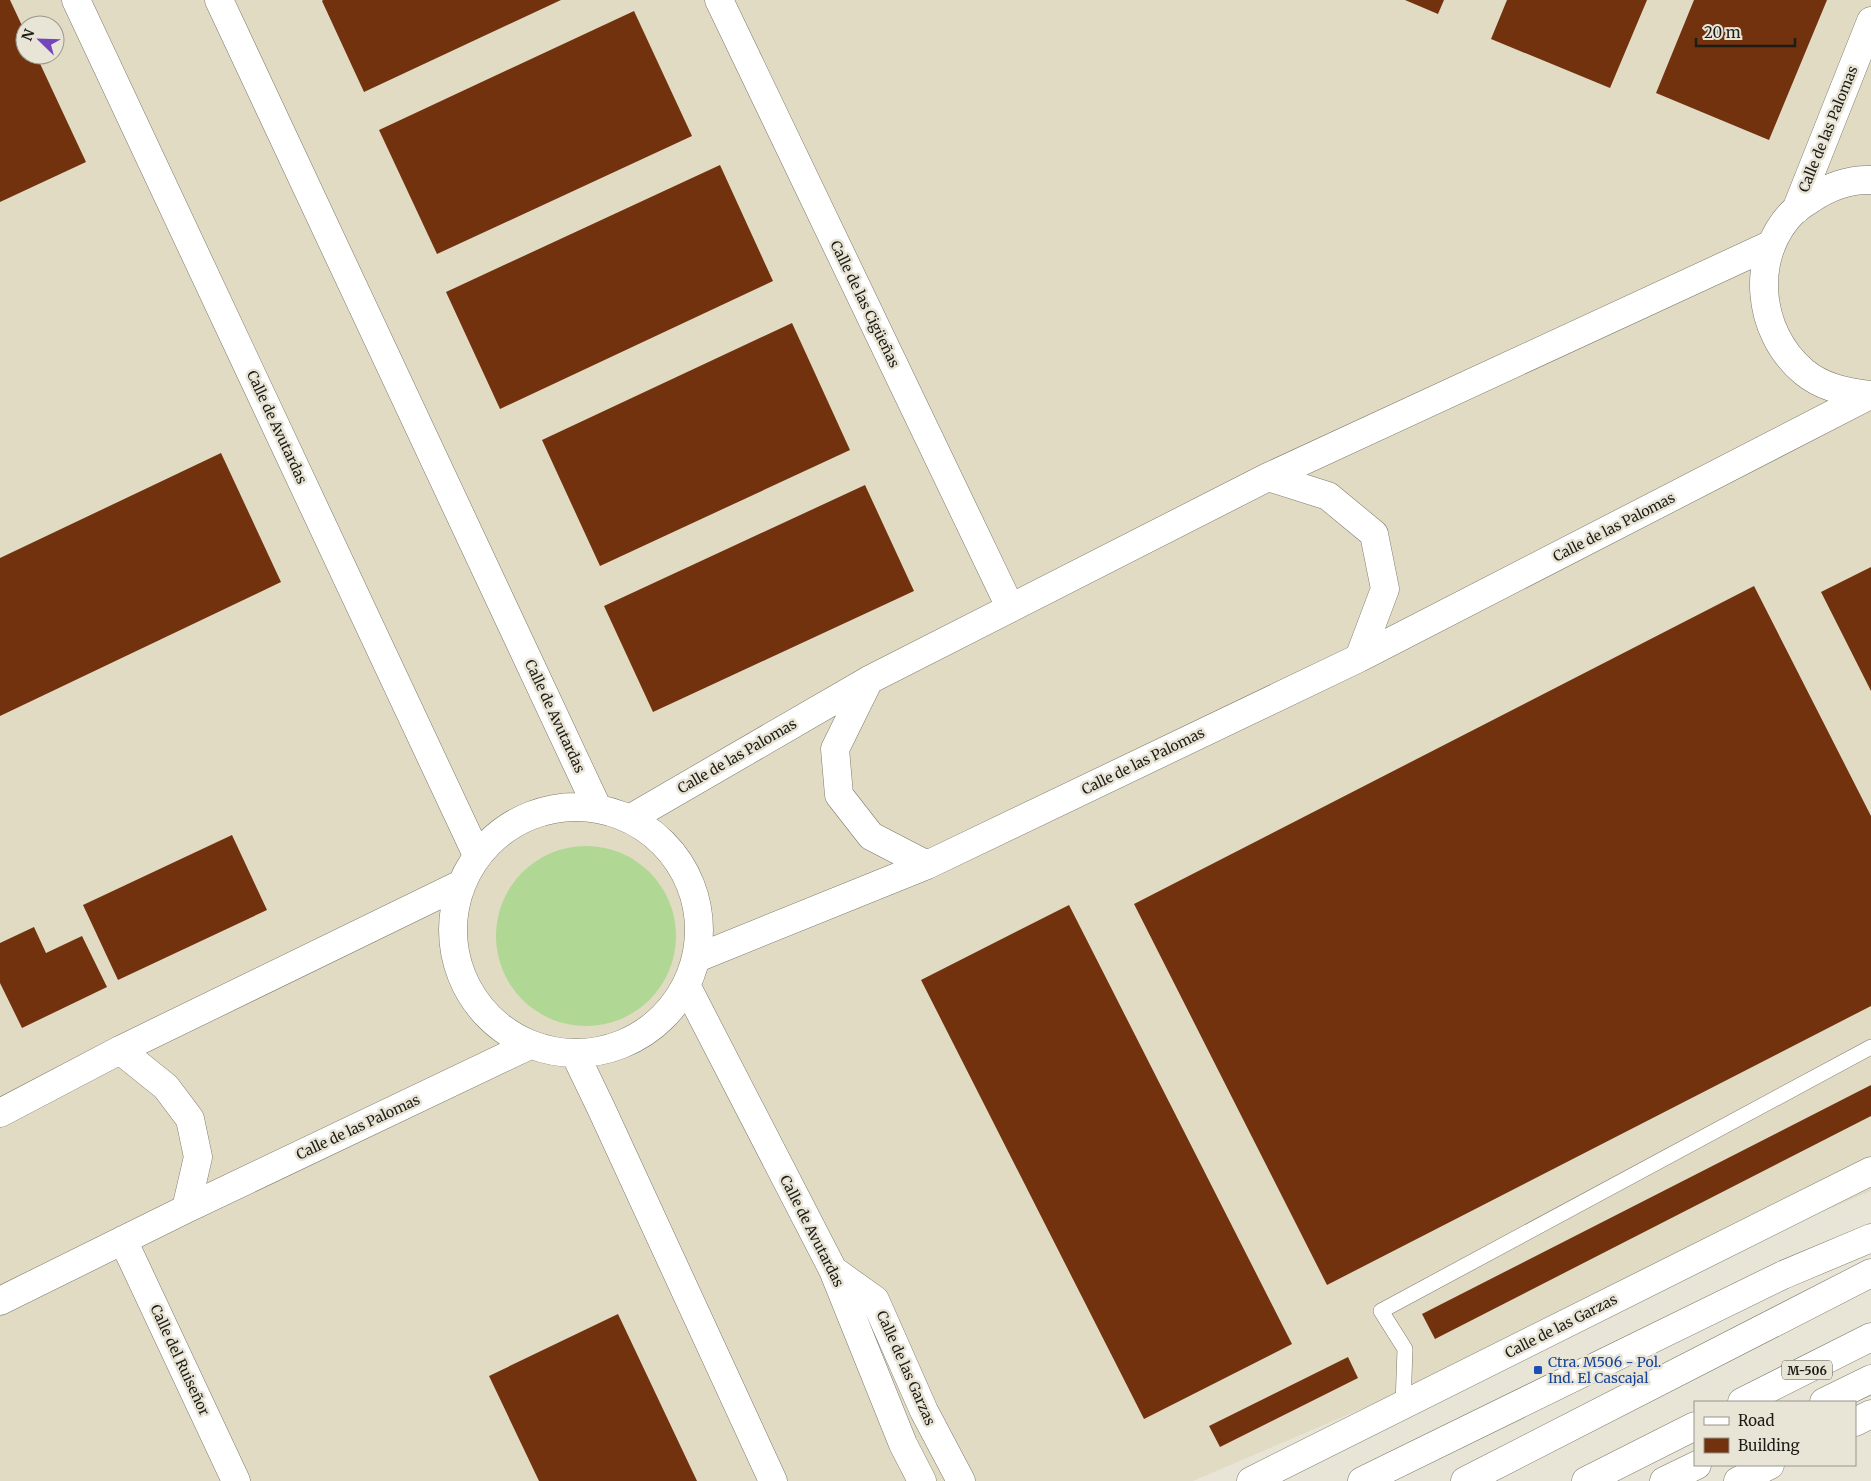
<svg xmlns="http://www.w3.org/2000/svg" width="1871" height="1481" font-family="Merriweather,serif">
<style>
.built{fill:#e1dbc4;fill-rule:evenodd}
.green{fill:#b0d794}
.building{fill:#72320e}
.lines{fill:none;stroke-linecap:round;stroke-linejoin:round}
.service-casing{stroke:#7d796b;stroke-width:16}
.minor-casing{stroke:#7d796b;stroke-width:29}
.tertiary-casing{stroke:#7d796b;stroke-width:29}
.motorway-casing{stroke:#7d796b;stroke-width:29}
.service{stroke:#fff;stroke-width:15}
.minor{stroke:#fff;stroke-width:28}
.tertiary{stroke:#fff;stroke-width:28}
.motorway{stroke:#fff;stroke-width:28}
.transit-dot{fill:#1a4fb4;stroke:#e9e5d6;stroke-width:2}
.labels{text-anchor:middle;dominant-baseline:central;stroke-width:5;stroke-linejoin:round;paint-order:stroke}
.shield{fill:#e9e5d6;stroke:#5b5850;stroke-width:1}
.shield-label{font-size:12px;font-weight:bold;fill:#1e1c17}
.street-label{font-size:14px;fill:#1e1c17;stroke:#e9e5d6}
.transit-label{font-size:14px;fill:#164399;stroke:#e9e5d6;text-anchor:start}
</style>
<rect width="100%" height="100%" fill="#e9e5d6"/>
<path class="built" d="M0,0H1871V1191L1193,1481H0ZM25,25H55V55H25Z"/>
<path class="green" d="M496 936a90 90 0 1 1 180 0a90 90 0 1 1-180 0Z"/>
<path class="building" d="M0,0H10L25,32V55H36L86,162L0,202Z
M323,0H561L364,92L322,1Z
M1405,0H1444L1438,14Z
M1507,0H1647L1610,88L1491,39Z
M1694,0H1827L1769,140L1656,93Z
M634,11L692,136L437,254L379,130Z
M720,165L773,281L500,409L446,292Z
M792,323L850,450L600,566L542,440Z
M221,453L281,582L0,716V558Z
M865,485L914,591L653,712L604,606Z
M1871,567V691L1821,592Z
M1754,586L1871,816V1006L1327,1285L1134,904Z
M232,835L267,910L118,980L83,905Z
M1069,905L1292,1344L1144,1419L921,980Z
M34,927L46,953L82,936L107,987L22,1028L0,983V943Z
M1871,1085V1116L1435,1339L1422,1314Z
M618,1314L697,1481H539L489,1376Z
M1348,1357L1358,1378L1220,1447L1209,1426Z"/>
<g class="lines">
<defs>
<path id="service" d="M1403,1405L1405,1349L1381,1311L1871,1047"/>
<path id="minor" d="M76,0L477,855
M219,0L597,807
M719,0L1010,607
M453 930a123 123 0 1 1 246 0a123 123 0 1 1-246 0Z
M687,987L833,1270L903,1444L922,1481
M120,1050L166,1087L190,1119L198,1157L186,1209
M575,1054L601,1108L773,1481
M0,1113L120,1050L461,884
M123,1240L236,1481
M833,1270L875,1300L924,1411L961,1481
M0,1301L186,1209L530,1045
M1855,1422L1871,1414
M1251,1481L1871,1171
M1738,1481L1770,1465"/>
<path id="tertiary" d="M1871,180C1850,179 1828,187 1811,199C1806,202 1800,206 1795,210C1749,254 1756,332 1804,372C1822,387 1848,393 1871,395
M1796,210L1871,21
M1268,477L1328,496L1374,534L1385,589L1359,658
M869,680L835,749L839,795L871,836L927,865
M631,818L869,680L1268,477L1772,244
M697,958L927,865L1359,658L1870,395"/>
<path id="motorway" d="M1742,1402L1871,1337
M1824,1402L1871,1379
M1362,1481L1783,1275L1871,1238
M1465,1481L1871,1273
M1586,1481L1695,1426
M1664,1481L1697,1465"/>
</defs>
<use href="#service" class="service-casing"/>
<use href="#minor" class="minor-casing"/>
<use href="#tertiary" class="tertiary-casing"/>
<use href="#motorway" class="motorway-casing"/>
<use href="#service" class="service"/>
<use href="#minor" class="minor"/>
<use href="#tertiary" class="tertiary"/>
<use href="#motorway" class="motorway"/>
</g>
<rect class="transit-dot" x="1533" y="1365" width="10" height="10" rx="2.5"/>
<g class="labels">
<rect class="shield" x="1782" y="1360.5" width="50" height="19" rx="4"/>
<g class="shield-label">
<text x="1807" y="1370">M-506</text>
</g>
<g class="street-label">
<text transform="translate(1828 129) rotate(-68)">Calle de las Palomas</text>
<text transform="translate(865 304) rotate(64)">Calle de las Cigüeñas</text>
<text transform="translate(277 427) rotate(65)">Calle de Avutardas</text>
<text transform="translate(1614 527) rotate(-27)">Calle de las Palomas</text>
<text transform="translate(555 716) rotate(65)">Calle de Avutardas</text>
<text transform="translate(737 756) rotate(-30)">Calle de las Palomas</text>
<text transform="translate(1143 761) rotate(-26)">Calle de las Palomas</text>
<text transform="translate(358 1127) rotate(-25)">Calle de las Palomas</text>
<text transform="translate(812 1231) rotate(63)">Calle de Avutardas</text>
<text transform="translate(1561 1326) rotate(-27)">Calle de las Garzas</text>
<text transform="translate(180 1360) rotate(65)">Calle del Ruiseñor</text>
<text transform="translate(906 1368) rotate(66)">Calle de las Garzas</text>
</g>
<g class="transit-label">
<text x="1548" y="1362">Ctra. M506 - Pol.<tspan x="1548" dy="16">Ind. El Cascajal</tspan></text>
</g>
</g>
<rect x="1694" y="1401" width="162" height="65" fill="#e9e5d6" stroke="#98958a"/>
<rect x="1704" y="1417" width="25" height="8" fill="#ffffff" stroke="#98958a"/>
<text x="1738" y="1426" font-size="15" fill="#1e1c17">Road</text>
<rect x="1704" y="1438" width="25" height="15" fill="#72320e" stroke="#98958a"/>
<text x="1738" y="1451" font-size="15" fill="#1e1c17">Building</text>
<g transform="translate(40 40) rotate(293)"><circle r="24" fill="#e9e5d6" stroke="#98958a"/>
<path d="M0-4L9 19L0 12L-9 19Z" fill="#7446be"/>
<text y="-8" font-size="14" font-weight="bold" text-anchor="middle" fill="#1e1c17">N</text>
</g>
<path d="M1696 38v8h99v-8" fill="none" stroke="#1e1c17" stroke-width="2.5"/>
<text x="1704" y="38" font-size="15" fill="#1e1c17" stroke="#e9e5d6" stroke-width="4" paint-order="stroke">20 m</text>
</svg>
